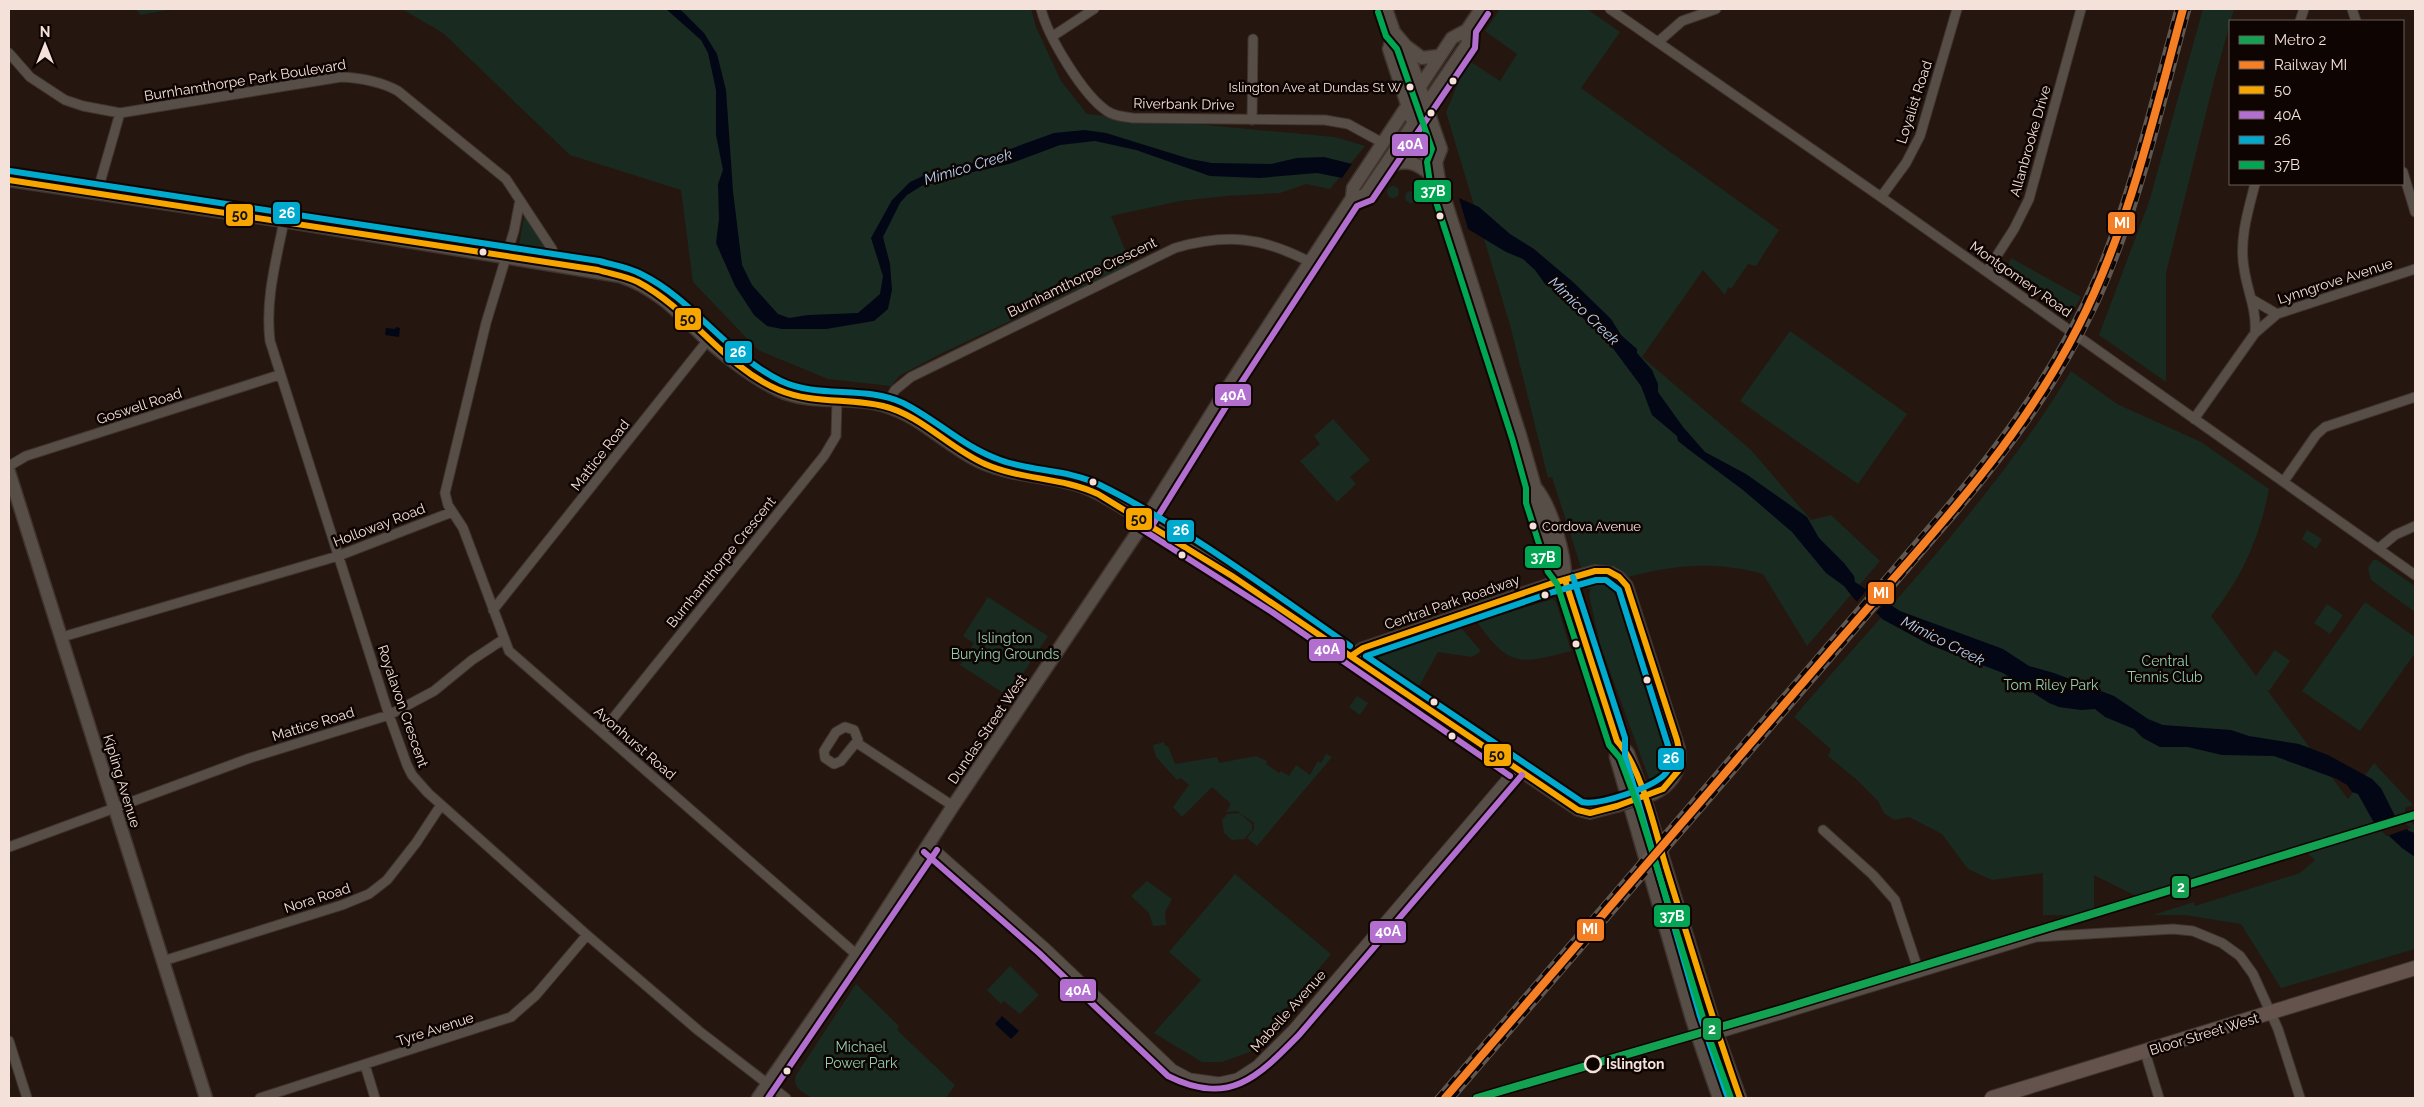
<svg xmlns="http://www.w3.org/2000/svg" width="2424" height="1107" font-family="Raleway,sans-serif">
<style>
.green{fill:#192a20}
.water{fill:#030715}
.pier{fill:#25170f}
.lines{fill:none;stroke-linecap:round;stroke-linejoin:round}
.minor-casing{stroke:#40342f;stroke-width:11}
.tertiary-casing{stroke:#40342f;stroke-width:14}
.secondary-casing{stroke:#40342f;stroke-width:15}
.primary-casing{stroke:#40342f;stroke-width:16}
.minor{stroke:#584e48;stroke-width:9}
.tertiary{stroke:#584e48;stroke-width:11}
.secondary{stroke:#584e48;stroke-width:12}
.primary{stroke:#63534c;stroke-width:14}
.rail-casing{stroke:#605751;stroke-width:5}
.rail{stroke:#0e0402;stroke-width:3;stroke-dasharray:9;stroke-linecap:butt}
.tertiary-bridge-casing{stroke:#40342f;stroke-width:14;stroke-linecap:butt}
.tertiary-bridge{stroke:#584e48;stroke-width:11}
.bus-1-casing{stroke:#0e0402;stroke-width:10}
.bus-2-casing{stroke:#0e0402;stroke-width:10}
.bus-3-casing{stroke:#0e0402;stroke-width:10}
.bus-4-casing{stroke:#0e0402;stroke-width:10}
.bus-1{stroke:#f7a600;stroke-width:6}
.bus-2{stroke:#b36fd0;stroke-width:6}
.bus-3{stroke:#00a9ce;stroke-width:6}
.bus-4{stroke:#00a651;stroke-width:6}
.rail-1-casing{stroke:#0e0402;stroke-width:11}
.rail-1{stroke:#f57f25;stroke-width:8}
.metro-1-casing{stroke:#0e0402;stroke-width:11}
.metro-1{stroke:#13a251;stroke-width:8}
.bus-dot{fill:#f4e1d9;stroke:#0e0402;stroke-width:2}
.stop-dot{fill:#0e0402;stroke:#f4e1d9;stroke-width:2.5}
.labels{text-anchor:middle;dominant-baseline:central;stroke-width:5;stroke-linejoin:round;paint-order:stroke}
.bus-label{font-size:13px;fill:#f4e1d9;stroke:#0e0402;text-anchor:end}
.street-label{font-size:14px;fill:#f4e1d9;stroke:#0e0402}
.park-label{font-size:14px;fill:#91ceb0;stroke:#0e0402}
.stop-label{font-size:14px;font-weight:bold;fill:#f4e1d9;stroke:#0e0402;text-anchor:start}
.water-label{font-size:15px;font-style:italic;fill:#b3d2f6;stroke:#0e0402}
.line-badge{stroke:#0e0402;stroke-width:2}
.badge-label{font-size:14px;text-anchor:middle;font-weight:bold;fill:#fff}
.pale-badge-label{font-size:14px;text-anchor:middle;font-weight:bold;fill:#111}
</style>
<rect width="100%" height="100%" fill="#25170f"/>
<path class="green" d="M135,9H172L141,15Z
M402,9H1031L1036,27L1061,81L1087,114L1335,137L1365,146L1330,189L1306,184L1280,193L1225,196L1180,201L1111,216L1131,264L938,355L899,376L891,386L828,379L758,350L693,282L681,190L570,155L443,33Z
M1500,9H1587L1620,32L1581,88L1779,230L1756,266L1748,264L1731,289L1728,287L1725,295L1703,270L1642,357L1751,450L1811,520L1831,515L1880,561L1807,646L1763,574C1709,559 1661,566 1608,583L1615,587L1655,716L1670,751L1672,762L1666,775L1651,784L1600,644L1589,595L1591,588L1588,589L1552,477L1548,478L1510,325L1446,112L1468,60L1500,81L1517,54L1485,31Z
M2203,9H2234L2215,77L2166,273V382L2099,335L2149,202Z
M1387 192a6 6 0 1 1 12 0a6 6 0 1 1-12 0Z
M1405 197a6 6 0 1 1 12 0a6 6 0 1 1-12 0Z
M530,216L552,250L519,245L524,217Z
M2011,258L2081,297L2071,316L2007,271Z
M1790,331L1907,414L1858,484L1740,401Z
M2071,371L2117,404L2201,442L2269,489C2260,537 2242,578 2211,616L2256,676L2275,650L2290,661L2269,691L2267,690L2348,799L2374,763L2413,805L2405,808V816L2415,826V949L2281,988L2241,924L2185,915H2153L2194,902L2195,906L2300,873L2315,860L2302,848L2290,852L2284,850L2136,896L2094,875V915H2043V873L1992,880L1968,869L1942,834L1909,817L1894,820L1884,813L1878,801L1857,780L1828,756L1831,749L1794,717C1889,606 1996,496 2071,371Z
M1333,419L1370,460L1350,477L1356,484L1337,502L1300,461L1320,444L1314,436Z
M2307,530L2322,539L2316,549L2302,539Z
M2373,560H2377L2415,586V612L2371,580L2368,568Z
M988,597L1048,636L1008,696L960,665L974,643L963,636Z
M1553,599L1556,602L1571,651C1521,664 1509,668 1477,622Z
M2365,602L2415,637V653L2360,731L2302,691Z
M2327,604L2343,615L2330,634L2314,623Z
M1461,628L1481,651L1472,657L1438,652L1418,688L1381,665L1378,658L1381,653Z
M1357,696L1368,703L1360,715L1349,707Z
M1164,742L1165,746H1168L1175,764L1217,757L1219,763L1256,756L1267,761L1266,764L1279,773L1281,771L1289,776L1296,765L1310,775L1318,761L1321,763L1326,754L1332,757L1257,846L1247,838L1254,829V823L1237,811L1226,812L1231,804L1212,787L1182,817L1173,807L1189,785L1181,778L1177,780L1156,757L1153,745Z
M1239,813L1252,824V830L1244,839L1232,840L1224,833L1222,820L1227,814Z
M1235,874L1331,954L1250,1052L1222,1062H1202L1154,1033L1201,980L1169,952Z
M1147,881L1172,899L1165,912L1166,925L1153,926L1149,913L1131,896Z
M1010,966L1039,995L1020,1014L1004,1001L1001,1004L987,990Z
M856,984L899,1026L897,1030L955,1085L946,1098H812C803,1092 792,1088 796,1075Z"/>
<path class="water" d="M666,9H679L683,12L704,33L717,54L726,90L733,191L742,265L752,285L778,314L789,318L808,315L858,313L880,294L883,276L871,238L892,200L910,182L927,174L969,164L1054,133L1085,130L1106,133L1190,159L1212,163L1271,164L1297,158L1324,157L1352,164L1342,178L1317,173L1259,178L1210,176L1136,150L1095,141L1060,145L1009,164L928,182L907,195L900,203L883,237L890,264L892,290L888,309L874,321L826,329H782L767,326L754,315L735,286L716,243L719,219L718,184L723,170L716,135V90L708,53L701,40Z
M1459,198L1479,207L1510,234L1534,249L1573,282L1611,319L1621,335L1637,349V353L1652,370L1658,384V392L1683,427L1705,452L1746,474L1807,517L1819,538L1844,563L1854,576L1855,582L1900,611L2003,649L2029,666L2054,673L2114,696L2148,719L2163,725L2231,730L2249,736L2299,744L2328,755L2372,779L2381,788L2395,816L2409,831L2415,833V857L2402,848L2373,821L2358,794L2352,792L2347,785L2337,779L2274,756L2222,755L2188,747H2160L2143,738L2134,729L2105,717L2095,709L2081,710L2059,707L2049,703L2003,673L1930,645L1882,619L1878,614L1855,600L1844,586L1826,573L1792,532L1743,490L1688,449L1678,441L1677,436L1652,415L1641,386L1606,339L1563,300L1559,293L1545,284L1535,270L1523,259L1506,252L1468,229Z
M396,327L400,328L399,337L385,335L386,328L395,329Z
M1002,1016L1019,1031L1011,1039L995,1024Z"/>
<path class="pier" d="M1869,587L1887,600L1874,615L1856,603Z
M2398,816L2410,828L2387,836L2373,824Z"/>
<g class="lines">
<defs>
<path id="minor" d="M1041,9C1048,37 1083,95 1107,111C1114,116 1124,117 1133,118L1325,120L1348,124L1381,142
M1610,9L1881,197L2415,575
M2352,9L2356,21
M2300,21L2304,9
M1053,36L1094,9
M1658,42L1682,21L1716,9
M9,53L30,77L65,100L83,106L120,113L341,77C362,78 380,81 398,91L506,179L552,249L557,264
M1252,120L1253,39
M2403,172L2415,212
M2255,184C2248,211 2239,240 2244,268C2247,291 2257,309 2255,333
M97,193L120,113
M1881,197L1906,163L1920,136L1957,9
M520,200L514,231L486,323L445,493L448,505L463,528L509,651L857,955
M284,221C276,261 265,300 270,341L389,715L407,765L412,775L428,793L587,935L699,1031L786,1098
M1987,271L2014,229L2029,199L2081,9
M2253,300L2277,314
M886,406L895,390L911,377L1175,248C1227,233 1262,237 1310,262
M2194,419L2255,333L2277,314L2415,269
M9,466L26,456L279,375
M2284,481L2316,435L2325,427L2415,397
M2378,549L2395,535L2415,526
M493,610L708,340
M62,637L338,556L452,512
M845,727L854,730L858,740L841,761L834,764L825,758L824,751L836,732Z
M602,732L824,456L836,436L837,400
M857,743L953,806
M1823,830L1873,875L1895,900L1919,972
M930,845L1045,947L1173,1069L1190,1078L1219,1082L1237,1078L1257,1065L1293,1029L1515,769
M9,847L250,758L389,715L434,691L472,660L504,639
M163,961L342,905L369,894L387,880L416,843L441,805
M1692,1019L1717,1034L2036,937L2173,929L2193,931L2222,943L2240,956L2253,974L2278,1029L2300,1098
M9,1041L27,1098
M2145,1052L2159,1098
M365,1065L375,1098
M260,1098L511,1017L536,995L587,935"/>
<path id="tertiary" d="M1145,521L1277,605L1578,810L1590,813L1617,806
M1351,656L1363,648L1550,584L1595,571L1612,573L1619,577L1627,586L1679,748C1682,769 1674,784 1654,794"/>
<path id="secondary" d="M1386,9L1394,32L1405,45L1441,149L1436,162L1439,181L1520,435L1535,487L1534,500L1542,525L1556,569L1565,580
M1394,32L1389,49L1407,104L1423,153L1436,162
M1406,46L1422,58L1439,56
M1384,169C1408,155 1420,165 1439,181
M9,180L284,221L620,276C657,288 680,314 707,340C729,359 752,377 778,390C811,406 851,395 886,406C922,417 949,448 983,463C1013,476 1044,475 1075,484C1100,491 1122,508 1145,521
M1352,198L1365,195L1468,43L1467,30
M9,472L206,1098
M1535,487C1551,505 1566,556 1565,580L1617,741L1616,757L1692,1019L1719,1098
M1617,741L1628,753L1647,806L1717,1034L1740,1098
M758,1098L857,955L953,806L1137,533L1225,392L1352,198L1353,188L1452,38L1467,30L1481,9"/>
<path id="primary" d="M1992,1098L2415,968"/>
</defs>
<use href="#minor" class="minor-casing"/>
<use href="#tertiary" class="tertiary-casing"/>
<use href="#secondary" class="secondary-casing"/>
<use href="#primary" class="primary-casing"/>
<use href="#minor" class="minor"/>
<use href="#tertiary" class="tertiary"/>
<use href="#secondary" class="secondary"/>
<use href="#primary" class="primary"/>
<defs>
<path id="rail" d="M1437,1098L1945,508C2006,436 2060,361 2097,273C2132,189 2152,97 2177,9
M1453,1098L1955,515C2011,449 2061,381 2098,302C2140,209 2162,107 2189,9"/>
</defs>
<use href="#rail" class="rail-casing"/>
<use href="#rail" class="rail"/>
<defs>
<path id="tertiary-bridge" d="M1617,806L1654,794"/>
</defs>
<use href="#tertiary-bridge" class="tertiary-bridge-casing"/>
<use href="#tertiary-bridge" class="tertiary-bridge"/>
<defs>
<path id="bus-1" d="M9,180L598,270C611,274 625,276 638,282C691,310 723,366 779,390C812,404 849,398 883,406C921,415 950,449 985,464C1021,480 1062,477 1098,494L1232,576L1578,810L1590,813L1617,806L1663,789L1679,770L1680,754L1677,740L1627,586L1619,577L1608,571H1595L1550,584L1363,648L1351,656
M1565,580L1617,741C1642,768 1655,831 1666,867C1690,944 1713,1022 1740,1098"/>
<path id="bus-2" d="M1152,526L1232,397L1357,206L1372,200L1475,48L1476,32L1488,14
M1140,528L1272,612L1510,776
M924,852L1039,953L1168,1076C1229,1107 1258,1077 1299,1035L1522,775
M768,1098L937,850"/>
<path id="bus-3" d="M10,171L599,261C613,265 628,267 641,274C694,300 727,355 781,381C819,399 865,385 903,403C937,420 963,447 1000,460C1032,472 1068,469 1100,485C1188,529 1269,590 1350,646
M1573,577L1625,738V756L1700,1016L1727,1095
M1596,580H1606L1619,590L1671,755C1671,762 1671,767 1666,773C1655,787 1599,806 1582,802L1366,656L1553,592Z"/>
<path id="bus-4" d="M1378,12L1386,36L1397,49L1432,149L1427,162L1430,183L1512,438L1526,488V503L1548,572L1557,584L1609,745L1620,758L1639,809L1709,1037L1731,1098"/>
</defs>
<use href="#bus-1" class="bus-1-casing"/>
<use href="#bus-2" class="bus-2-casing"/>
<use href="#bus-3" class="bus-3-casing"/>
<use href="#bus-4" class="bus-4-casing"/>
<use href="#bus-1" class="bus-1"/>
<use href="#bus-2" class="bus-2"/>
<use href="#bus-3" class="bus-3"/>
<use href="#bus-4" class="bus-4"/>
<defs>
<path id="rail-1" d="M1445,1098C1572,951 1699,803 1826,656C1915,552 2016,450 2078,327C2129,227 2154,116 2183,9"/>
</defs>
<use href="#rail-1" class="rail-1-casing"/>
<use href="#rail-1" class="rail-1"/>
<defs>
<path id="metro-1" d="M1477,1098L1782,1009L2415,815"/>
</defs>
<use href="#metro-1" class="metro-1-casing"/>
<use href="#metro-1" class="metro-1"/>
</g>
<g class="bus-dot">
<circle cx="1453" cy="81" r="4.5"/>
<circle cx="1410" cy="87" r="4.5"/>
<circle cx="1431" cy="113" r="4.5"/>
<circle cx="1440" cy="216" r="4.5"/>
<circle cx="483" cy="252" r="4.5"/>
<circle cx="1093" cy="482" r="4.5"/>
<circle cx="1533" cy="526" r="4.5"/>
<circle cx="1182" cy="555" r="4.5"/>
<circle cx="1545" cy="595" r="4.5"/>
<circle cx="1576" cy="644" r="4.5"/>
<circle cx="1647" cy="680" r="4.5"/>
<circle cx="1434" cy="702" r="4.5"/>
<circle cx="1452" cy="736" r="4.5"/>
<circle cx="787" cy="1071" r="4.5"/>
</g>
<circle class="stop-dot" cx="1593" cy="1064" r="8"/>
<g class="labels">
<g class="bus-label">
<text x="1401" y="87">Islington Ave at Dundas St W</text>
<text x="1542" y="526" text-anchor="start">Cordova Avenue</text>
</g>
<g class="street-label">
<text transform="translate(245 80) rotate(-9)">Burnhamthorpe Park Boulevard</text>
<text transform="translate(1914 102) rotate(-72)">Loyalist Road</text>
<text transform="translate(1184 104) rotate(1)">Riverbank Drive</text>
<text transform="translate(2030 141) rotate(-74)">Allanbrooke Drive</text>
<text transform="translate(1082 277) rotate(-26)">Burnhamthorpe Crescent</text>
<text transform="translate(2021 279) rotate(35)">Montgomery Road</text>
<text transform="translate(2335 281) rotate(-18)">Lynngrove Avenue</text>
<text transform="translate(139 406) rotate(-18)">Goswell Road</text>
<text transform="translate(600 455) rotate(-52)">Mattice Road</text>
<text transform="translate(379 525) rotate(-21)">Holloway Road</text>
<text transform="translate(721 562) rotate(-51)">Burnhamthorpe Crescent</text>
<text transform="translate(1452 602) rotate(-19)">Central Park Roadway</text>
<text transform="translate(403 706) rotate(71)">Royalavon Crescent</text>
<text transform="translate(313 724) rotate(-17)">Mattice Road</text>
<text transform="translate(987 729) rotate(-56)">Dundas Street West</text>
<text transform="translate(635 743) rotate(41)">Avonhurst Road</text>
<text transform="translate(122 781) rotate(73)">Kipling Avenue</text>
<text transform="translate(317 898) rotate(-18)">Nora Road</text>
<text transform="translate(1288 1011) rotate(-48)">Mabelle Avenue</text>
<text transform="translate(435 1029) rotate(-18)">Tyre Avenue</text>
<text transform="translate(2204 1034) rotate(-17)">Bloor Street West</text>
</g>
<g class="park-label">
<text x="1005" y="638">Islington<tspan x="1005" dy="16">Burying Grounds</tspan></text>
<text x="2165" y="661">Central<tspan x="2165" dy="16">Tennis Club</tspan></text>
<text x="2051" y="685">Tom Riley Park</text>
<text x="861" y="1047">Michael<tspan x="861" dy="16">Power Park</tspan></text>
</g>
<g class="stop-label">
<text x="1606" y="1064">Islington</text>
</g>
<g class="water-label">
<text transform="translate(968 167) rotate(-17)">Mimico Creek</text>
<text transform="translate(1584 311) rotate(44)">Mimico Creek</text>
<text transform="translate(1943 641) rotate(27)">Mimico Creek</text>
</g>
</g>
<g class="line-badge">
<rect x="1391" y="133" width="38" height="24" rx="5" fill="#b36fd0"/>
<rect x="1413" y="179" width="39" height="24" rx="5" fill="#00a651"/>
<rect x="272" y="201" width="29" height="24" rx="5" fill="#00a9ce"/>
<rect x="225" y="203" width="29" height="24" rx="5" fill="#f7a600"/>
<rect x="2107" y="211" width="29" height="24" rx="5" fill="#f57f25"/>
<rect x="674" y="307" width="28" height="24" rx="5" fill="#f7a600"/>
<rect x="724" y="340" width="29" height="24" rx="5" fill="#00a9ce"/>
<rect x="1214" y="383" width="38" height="24" rx="5" fill="#b36fd0"/>
<rect x="1125" y="507" width="28" height="24" rx="5" fill="#f7a600"/>
<rect x="1166" y="519" width="29" height="24" rx="5" fill="#00a9ce"/>
<rect x="1524" y="545" width="38" height="24" rx="5" fill="#00a651"/>
<rect x="1867" y="581" width="28" height="24" rx="5" fill="#f57f25"/>
<rect x="1308" y="638" width="38" height="24" rx="5" fill="#b36fd0"/>
<rect x="1483" y="743" width="29" height="24" rx="5" fill="#f7a600"/>
<rect x="1657" y="747" width="28" height="24" rx="5" fill="#00a9ce"/>
<rect x="2171" y="875" width="19" height="24" rx="5" fill="#13a251"/>
<rect x="1653" y="904" width="38" height="24" rx="5" fill="#00a651"/>
<rect x="1576" y="918" width="29" height="24" rx="5" fill="#f57f25"/>
<rect x="1369" y="920" width="38" height="24" rx="5" fill="#b36fd0"/>
<rect x="1059" y="978" width="38" height="24" rx="5" fill="#b36fd0"/>
<rect x="1702" y="1017" width="20" height="24" rx="5" fill="#13a251"/>
</g>
<g class="badge-label">
<text x="1410" y="149">40A</text>
<text x="1433" y="196">37B</text>
<text x="287" y="218">26</text>
<text x="2122" y="228">MI</text>
<text x="738" y="357">26</text>
<text x="1233" y="400">40A</text>
<text x="1181" y="535">26</text>
<text x="1543" y="562">37B</text>
<text x="1881" y="598">MI</text>
<text x="1327" y="654">40A</text>
<text x="1671" y="763">26</text>
<text x="2181" y="892">2</text>
<text x="1672" y="921">37B</text>
<text x="1590" y="934">MI</text>
<text x="1388" y="936">40A</text>
<text x="1078" y="995">40A</text>
<text x="1712" y="1034">2</text>
</g>
<g class="pale-badge-label">
<text x="240" y="220">50</text>
<text x="688" y="324">50</text>
<text x="1139" y="524">50</text>
<text x="1497" y="760">50</text>
</g>
<rect width="2424" height="1107" fill="none" stroke="#f4e1d9" stroke-width="20"/>
<rect x="2229" y="20" width="175" height="165" fill="#0e0402" stroke="#6a5c58"/>
<rect x="2239" y="36" width="25" height="8" fill="#13a251" stroke="#6a5c58"/>
<text x="2274" y="45" font-size="15" fill="#f4e1d9">Metro 2</text>
<rect x="2239" y="61" width="25" height="8" fill="#f57f25" stroke="#6a5c58"/>
<text x="2274" y="70" font-size="15" fill="#f4e1d9">Railway MI</text>
<rect x="2239" y="86" width="25" height="8" fill="#f7a600" stroke="#6a5c58"/>
<text x="2274" y="95" font-size="15" fill="#f4e1d9">50</text>
<rect x="2239" y="111" width="25" height="8" fill="#b36fd0" stroke="#6a5c58"/>
<text x="2274" y="120" font-size="15" fill="#f4e1d9">40A</text>
<rect x="2239" y="136" width="25" height="8" fill="#00a9ce" stroke="#6a5c58"/>
<text x="2274" y="145" font-size="15" fill="#f4e1d9">26</text>
<rect x="2239" y="161" width="25" height="8" fill="#00a651" stroke="#6a5c58"/>
<text x="2274" y="170" font-size="15" fill="#f4e1d9">37B</text>
<g transform="translate(45 45)" stroke="#0e0402" stroke-width="4" paint-order="stroke">
<path d="M0-4L9 19L0 12L-9 19Z" fill="#f4e1d9"/>
<text y="-8" font-size="14" font-weight="bold" text-anchor="middle" fill="#f4e1d9">N</text>
</g>
</svg>
